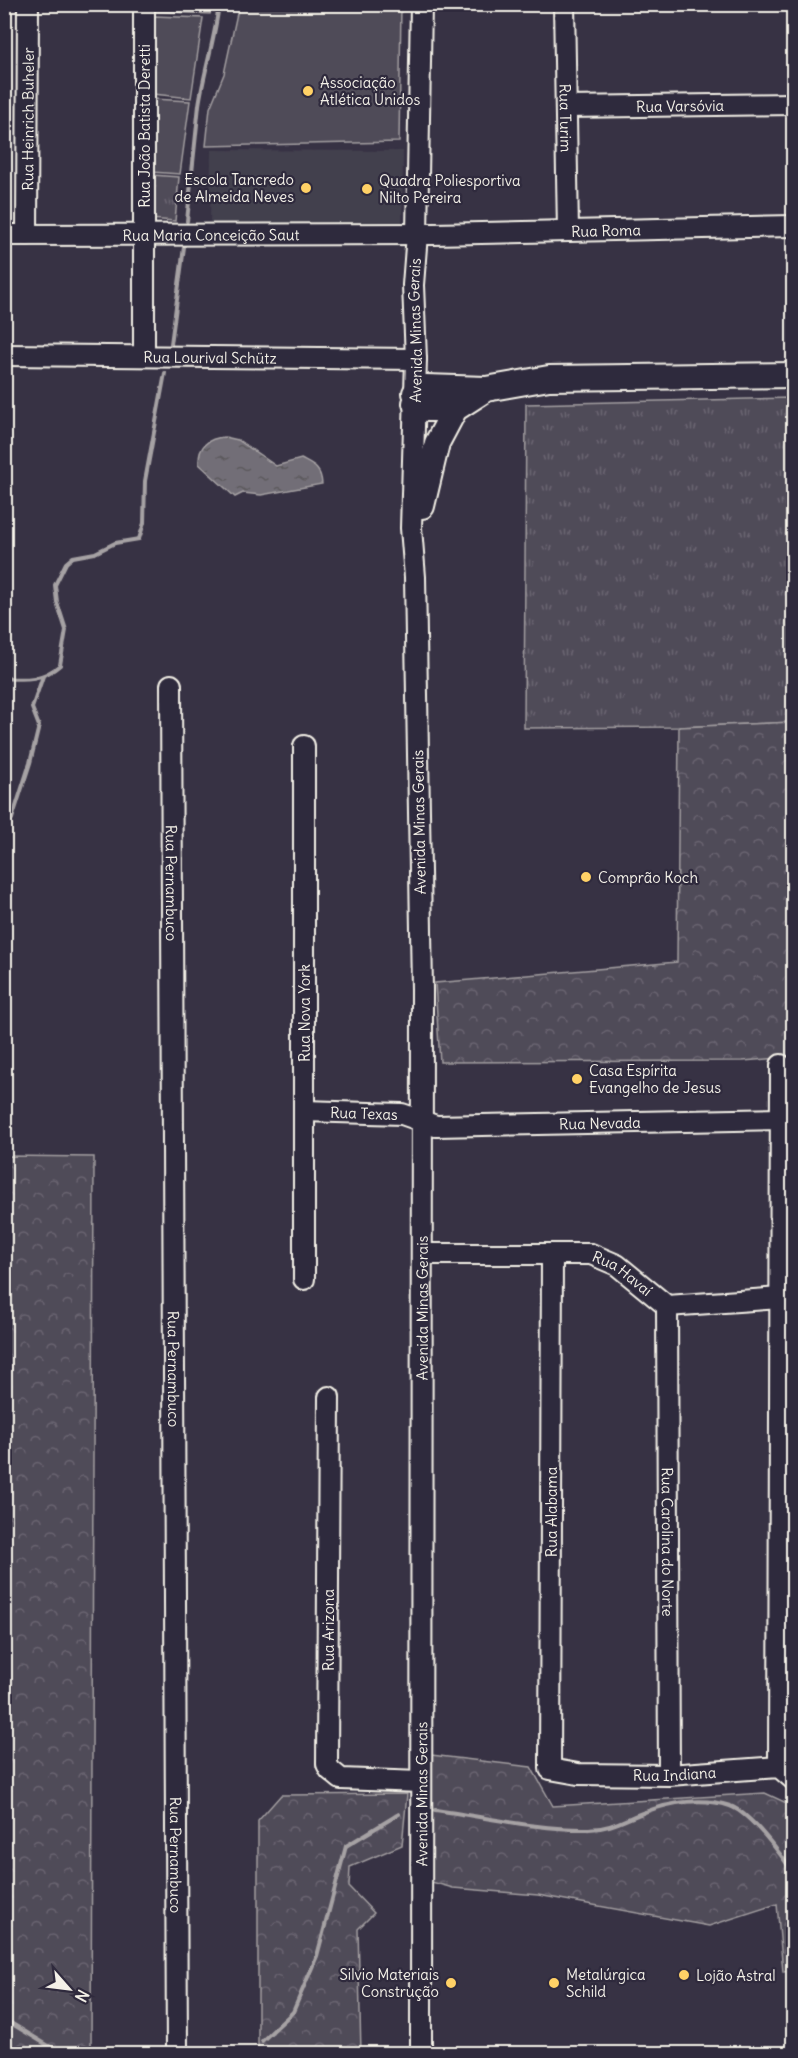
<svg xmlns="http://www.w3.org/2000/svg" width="798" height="2058" font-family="Delius,sans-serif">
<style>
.built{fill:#433f4e}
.grass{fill:url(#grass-tufts);stroke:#a29ea0;stroke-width:1.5}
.forest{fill:url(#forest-crowns);stroke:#a29ea0;stroke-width:1.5}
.pitch{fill:#504b59;stroke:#a29ea0;stroke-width:1.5}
.water{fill:url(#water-ripples);stroke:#a6a2a4;stroke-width:1.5}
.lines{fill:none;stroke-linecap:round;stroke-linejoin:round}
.stream{stroke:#a6a2a4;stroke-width:4}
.minor-casing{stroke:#f4f1e8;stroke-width:24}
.major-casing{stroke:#f4f1e8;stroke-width:28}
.minor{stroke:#2f2a3d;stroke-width:20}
.major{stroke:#2f2a3d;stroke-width:24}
.poi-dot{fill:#ffd166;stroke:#2f2a3d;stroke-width:2}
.labels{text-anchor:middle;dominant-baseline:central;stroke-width:4.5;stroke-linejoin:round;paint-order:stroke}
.poi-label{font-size:15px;fill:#f4f1e8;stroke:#2f2a3d;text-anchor:start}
.street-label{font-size:15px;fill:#f4f1e8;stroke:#2f2a3d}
</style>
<defs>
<pattern id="grass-tufts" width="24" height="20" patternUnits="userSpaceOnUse" patternTransform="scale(1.5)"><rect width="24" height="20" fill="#504b59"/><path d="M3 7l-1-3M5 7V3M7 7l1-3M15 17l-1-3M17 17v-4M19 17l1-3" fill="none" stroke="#6a6571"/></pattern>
<pattern id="forest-crowns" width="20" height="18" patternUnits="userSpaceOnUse" patternTransform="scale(1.5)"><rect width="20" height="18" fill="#504b59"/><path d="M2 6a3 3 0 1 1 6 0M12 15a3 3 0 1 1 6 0" fill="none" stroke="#6a6571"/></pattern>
<pattern id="water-ripples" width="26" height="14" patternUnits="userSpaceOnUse" patternTransform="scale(1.5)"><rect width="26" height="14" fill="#726e77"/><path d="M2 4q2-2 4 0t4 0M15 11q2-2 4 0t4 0" fill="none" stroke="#5b595c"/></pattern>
</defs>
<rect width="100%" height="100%" fill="#373244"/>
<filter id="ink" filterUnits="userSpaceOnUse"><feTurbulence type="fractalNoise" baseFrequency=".0167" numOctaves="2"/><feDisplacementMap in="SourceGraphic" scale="12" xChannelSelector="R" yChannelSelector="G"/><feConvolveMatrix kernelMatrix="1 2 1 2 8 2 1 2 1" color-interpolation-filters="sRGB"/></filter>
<g filter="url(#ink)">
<path class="built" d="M211,150L403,151L402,226L210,225Z"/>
<path class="grass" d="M153,5H211L210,14L153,11Z
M152,175L179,177L175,221L150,219Z
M793,398V722L679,727L524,728L526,404Z"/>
<path class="forest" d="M793,722V1057L743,1061L440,1062L435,983L677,962L679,727Z
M5,1156L94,1157L91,2053H5Z
M431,1755L531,1767L553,1806L765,1793L793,1806V1971L783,1972L777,1904L709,1926L538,1895L453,1888L428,1881Z
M407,1794L402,1845L350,1867L349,1887L374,1913L358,1929L361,2053H319L313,2050L312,2053H258V1821L281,1795Z"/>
<path class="pitch" d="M239,4L401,5L399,142L206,146L210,108L224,74Z
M154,16L203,18L191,98L153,94Z
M152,99L190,101L180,174L152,172Z"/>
<path class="water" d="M225,437L238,440L276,466L301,459C314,466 321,468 322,484L261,495L243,493L235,497L199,464C198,447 207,438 225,437Z"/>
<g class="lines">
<path class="stream" d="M187,221C191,182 195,144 199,105C204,71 215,39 219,4
M171,344L184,247
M4,678C26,680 43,680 60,665L66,630L57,602L55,585L66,563L73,557L95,553L115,543L139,539L144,523L145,481L165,373
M12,819L30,763L39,726L32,708L43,676
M435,1810C486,1817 538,1830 589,1829C611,1829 625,1819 645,1812C671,1802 703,1797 730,1806C750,1813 783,1856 794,1875
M4,2019L62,2054
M262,2041L293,2012L317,1956L346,1846L399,1814"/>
<defs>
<g id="minor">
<path id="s1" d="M564,4L568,231"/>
<path id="s2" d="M566,107L794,104"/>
<path id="s3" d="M4,235L433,234L794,226"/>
<path id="s4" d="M27,235L28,4"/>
<path id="s5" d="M4,355L416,359"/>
<path d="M144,356V4"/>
<path id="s6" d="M171,685L177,2054"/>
<path id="s7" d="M304,1111L402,1114L436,1126L781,1119"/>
<path id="s8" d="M422,1254H591L617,1265L667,1306L781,1298"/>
<path id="s9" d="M552,1255L550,1769L578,1774L669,1775L779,1767L794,1780"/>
<path d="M304,1279V746"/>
<path id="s10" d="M667,1306L669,1775"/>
<path d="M329,1397L327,1764L330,1770L341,1779L420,1782"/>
<path d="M779,1767L781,1065"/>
<path id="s11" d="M421,2054L422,989L415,577L411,528L416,359L413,285L417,234L421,4"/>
</g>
<path id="major" d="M415,393L426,387L486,389L549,378L794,375
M415,403L427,409H455
M422,506L437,443L455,409L486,389"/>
</defs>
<use href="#minor" class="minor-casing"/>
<use href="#major" class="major-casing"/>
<use href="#minor" class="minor"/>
<use href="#major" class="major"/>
</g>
</g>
<g class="poi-dot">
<circle cx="308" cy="91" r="6"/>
<circle cx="306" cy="188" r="6"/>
<circle cx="367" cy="189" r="6"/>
<circle cx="586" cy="877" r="6"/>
<circle cx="577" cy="1079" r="6"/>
<circle cx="684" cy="1975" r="6"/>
<circle cx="451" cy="1983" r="6"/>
<circle cx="554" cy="1983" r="6"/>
</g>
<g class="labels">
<g class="poi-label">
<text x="320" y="82">Associação<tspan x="320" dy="17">Atlética Unidos</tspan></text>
<text x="294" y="179" text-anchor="end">Escola Tancredo<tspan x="294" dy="17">de Almeida Neves</tspan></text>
<text x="379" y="180">Quadra Poliesportiva<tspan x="379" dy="17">Nilto Pereira</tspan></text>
<text x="598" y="877">Comprão Koch</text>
<text x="589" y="1070">Casa Espírita<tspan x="589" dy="17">Evangelho de Jesus</tspan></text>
<text x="439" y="1974" text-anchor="end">Silvio Materiais<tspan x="439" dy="17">Construção</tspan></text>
<text x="566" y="1974">Metalúrgica<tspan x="566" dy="17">Schild</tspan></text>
<text x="696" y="1975">Lojão Astral</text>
</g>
<g class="street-label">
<text stroke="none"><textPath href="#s2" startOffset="114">Rua Varsóvia</textPath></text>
<text stroke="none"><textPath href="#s1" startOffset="114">Rua Turim</textPath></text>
<text stroke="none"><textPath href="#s4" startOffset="116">Rua Heinrich Buheler</textPath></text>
<text transform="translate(144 126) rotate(-90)">Rua João Batista Deretti</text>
<text stroke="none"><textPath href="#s3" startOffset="602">Rua Roma</textPath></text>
<text stroke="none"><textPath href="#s3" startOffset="207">Rua Maria Conceição Saut</textPath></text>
<text stroke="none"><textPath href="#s11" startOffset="1724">Avenida Minas Gerais</textPath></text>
<text stroke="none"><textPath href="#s5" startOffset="206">Rua Lourival Schütz</textPath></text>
<text transform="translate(419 822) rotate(-91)">Avenida Minas Gerais</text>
<text stroke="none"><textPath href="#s6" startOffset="198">Rua Pernambuco</textPath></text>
<text transform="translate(304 1013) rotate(-90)">Rua Nova York</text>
<text stroke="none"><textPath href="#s7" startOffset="60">Rua Texas</textPath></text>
<text stroke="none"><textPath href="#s7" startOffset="298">Rua Nevada</textPath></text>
<text stroke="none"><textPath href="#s8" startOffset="206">Rua Havaí</textPath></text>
<text stroke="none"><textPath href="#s11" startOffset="746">Avenida Minas Gerais</textPath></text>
<text stroke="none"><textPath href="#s6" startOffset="684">Rua Pernambuco</textPath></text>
<text transform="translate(551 1512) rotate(-90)">Rua Alabama</text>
<text stroke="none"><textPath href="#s10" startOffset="236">Rua Carolina do Norte</textPath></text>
<text transform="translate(328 1630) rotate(-90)">Rua Arizona</text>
<text stroke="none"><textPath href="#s9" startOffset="639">Rua Indiana</textPath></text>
<text stroke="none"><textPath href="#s11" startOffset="260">Avenida Minas Gerais</textPath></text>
<text stroke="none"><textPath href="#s6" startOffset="1170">Rua Pernambuco</textPath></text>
</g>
</g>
<rect width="798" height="2058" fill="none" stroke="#2f2a3d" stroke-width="24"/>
<rect x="12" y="12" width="774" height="2034" fill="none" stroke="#f4f1e8" stroke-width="2" filter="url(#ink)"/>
<g transform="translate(69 1989) rotate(118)" stroke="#2f2a3d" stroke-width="4.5" paint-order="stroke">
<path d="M0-4.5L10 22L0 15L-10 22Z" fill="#f4f1e8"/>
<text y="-9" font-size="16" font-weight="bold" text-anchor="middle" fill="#f4f1e8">N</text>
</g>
</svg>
